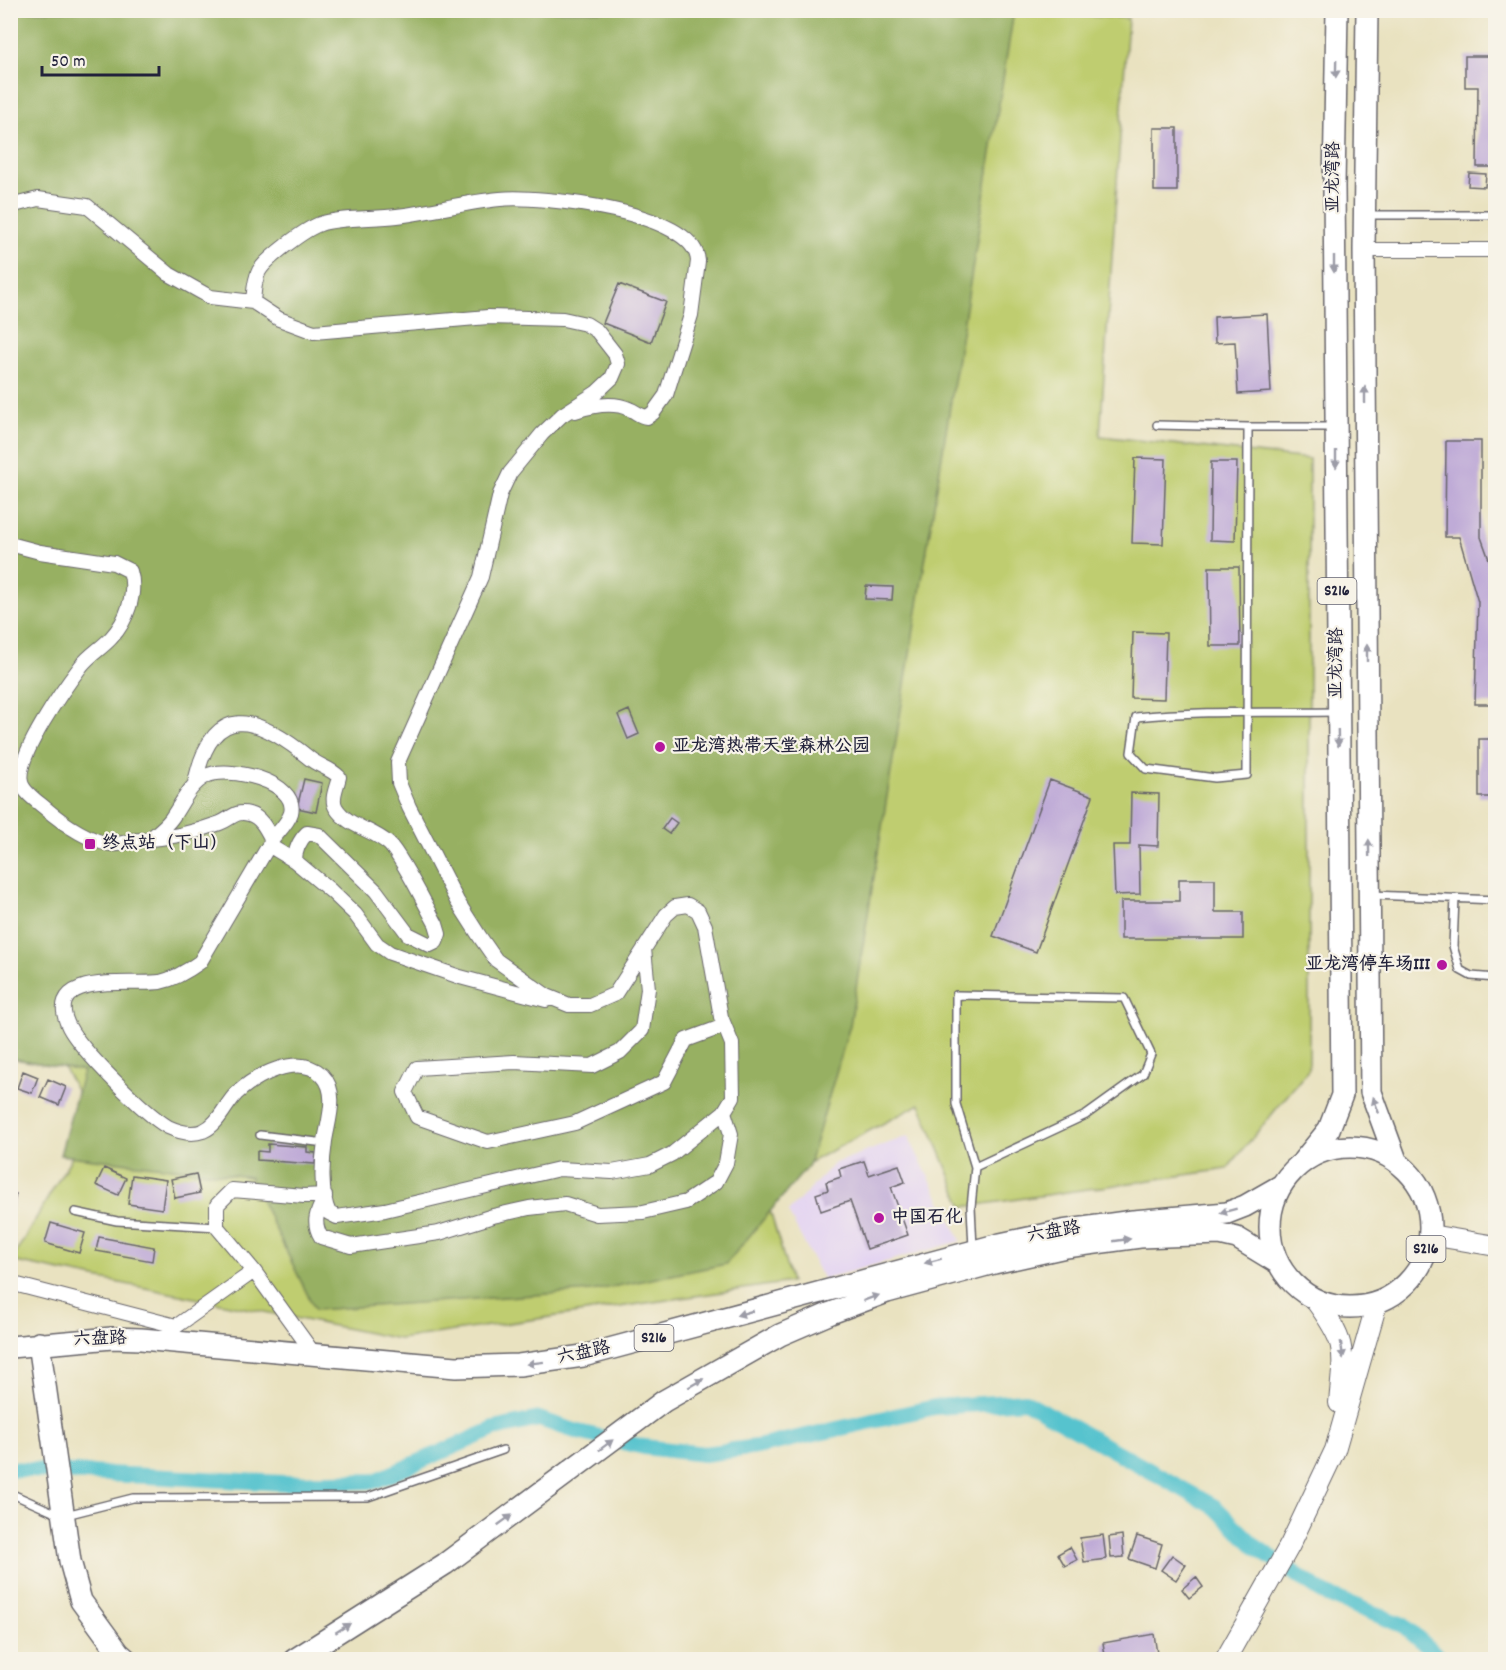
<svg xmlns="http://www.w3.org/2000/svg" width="1506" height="1670" font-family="Dekko,'LXGW WenKai TC',sans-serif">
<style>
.built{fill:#e3d3f2}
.green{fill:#bfcd6f;stroke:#707855;stroke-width:1.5}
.forest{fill:#97b062;stroke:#5c694e;stroke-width:1.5}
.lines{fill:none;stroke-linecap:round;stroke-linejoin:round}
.canal{stroke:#56c3ce;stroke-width:16}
.building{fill:#bfabd7}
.lane-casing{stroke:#68656a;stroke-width:10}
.street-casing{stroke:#68656a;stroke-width:16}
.secondary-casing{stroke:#68656a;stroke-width:22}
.primary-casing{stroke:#68656a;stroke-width:24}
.lane{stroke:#fff;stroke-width:7}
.street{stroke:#fff;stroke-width:14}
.secondary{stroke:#fff;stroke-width:20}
.primary{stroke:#fff;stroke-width:21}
.oneway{fill:#9c9ca7}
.poi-dot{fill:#b5179e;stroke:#f7f3e8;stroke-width:2}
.labels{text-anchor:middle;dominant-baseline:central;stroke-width:4.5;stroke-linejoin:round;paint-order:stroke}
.shield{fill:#f7f3e8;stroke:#62616f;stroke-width:1.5}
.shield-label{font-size:16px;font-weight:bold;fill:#22223b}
.street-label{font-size:18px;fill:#22223b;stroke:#f7f3e8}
.poi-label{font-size:18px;font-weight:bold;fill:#22223b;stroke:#f7f3e8;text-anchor:start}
</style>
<rect width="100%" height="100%" fill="#f7f3e8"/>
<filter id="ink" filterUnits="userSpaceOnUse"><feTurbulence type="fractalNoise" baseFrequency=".0167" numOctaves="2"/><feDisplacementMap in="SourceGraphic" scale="12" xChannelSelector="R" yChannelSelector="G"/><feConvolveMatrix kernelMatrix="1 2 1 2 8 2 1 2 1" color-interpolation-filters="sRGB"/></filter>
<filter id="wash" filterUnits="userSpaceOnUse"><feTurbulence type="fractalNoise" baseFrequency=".008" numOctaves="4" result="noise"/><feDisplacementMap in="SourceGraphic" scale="24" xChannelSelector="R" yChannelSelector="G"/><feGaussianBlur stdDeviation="1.35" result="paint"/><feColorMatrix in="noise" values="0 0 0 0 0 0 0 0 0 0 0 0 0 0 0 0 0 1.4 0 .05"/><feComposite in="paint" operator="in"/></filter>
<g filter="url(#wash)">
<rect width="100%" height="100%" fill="#e9e2c0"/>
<path class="built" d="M908,1136L961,1241L823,1279L788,1212L835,1163Z"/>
<path class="green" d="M1047,10V14L1128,18L1100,436L1309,459V1069L1227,1169L963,1207L920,1104L763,1187L791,1282L399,1339L11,1261L93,1121L48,1039L11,11Z"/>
<path class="forest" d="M10,11H1014L850,1025L809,1165L726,1264L592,1291L315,1310L250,1177L60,1155L83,1071L10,1058Z"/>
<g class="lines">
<path class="canal" d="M10,1469L284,1483L375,1481L494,1429L539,1419L578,1432L644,1447L704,1454L757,1447L935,1407L1025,1401L1215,1507L1255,1546L1325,1594L1403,1625L1442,1660"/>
</g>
<g id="blocks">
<path class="building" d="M1465,56H1496V167H1477L1478,87H1465Z
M1154,128H1177V191H1154Z
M1469,173L1486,174L1485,187L1468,186Z
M619,284L666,302L651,342L603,323Z
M1267,314L1271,392L1238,394L1235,342L1215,343L1214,317Z
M1446,441H1481V537L1490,562L1496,550V704H1475L1478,602L1459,537H1445Z
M1135,458L1166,459L1163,544L1132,543Z
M1211,462H1237L1235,541L1210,540Z
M1209,567H1239L1240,646H1210Z
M866,586L893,587L892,600L865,599Z
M1133,632L1166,633L1164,699L1131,698Z
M629,710L639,734L628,739L618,715Z
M1479,739H1496V797H1479Z
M304,779L322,783L316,812L297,808Z
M1050,780L1093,796L1036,952L993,936Z
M1131,793L1159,794L1158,846L1139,845L1140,894L1115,895L1113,845H1130Z
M670,818L677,823L669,834L662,829Z
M1179,879H1215V912H1243V939H1121V901H1179Z
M23,1071L38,1077L32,1093L17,1088Z
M48,1079L66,1087L59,1105L40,1097Z
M268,1144L307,1147V1152L316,1153L315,1164L257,1160V1151L268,1152Z
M864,1161L869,1175L899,1165L905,1182L891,1187L908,1235L867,1249L850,1201L821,1211L816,1194L828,1190L826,1182L841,1177L839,1169Z
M104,1168L126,1178L118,1195L96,1185Z
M196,1174L200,1193L175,1198L171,1179Z
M132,1175L166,1180L162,1209L128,1204Z
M10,1192L16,1194L11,1212H10Z
M51,1223L85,1233L79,1253L45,1243Z
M99,1237L154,1247L152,1261L96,1251Z
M1103,1535L1106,1559L1084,1562L1080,1538Z
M1122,1535L1124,1557L1111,1558L1109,1537Z
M1137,1536L1162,1544L1155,1568L1129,1559Z
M1070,1547L1077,1560L1065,1566L1058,1554Z
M1172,1555L1186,1565L1176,1580L1161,1570Z
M1196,1577L1203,1587L1189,1598L1182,1589Z
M1154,1634L1158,1660H1106L1103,1643Z"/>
</g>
</g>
<g filter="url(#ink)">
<use href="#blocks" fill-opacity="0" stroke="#68656a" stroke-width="1.5"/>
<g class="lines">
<defs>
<path id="lane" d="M1367,215H1496
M1157,425L1248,427
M1333,427H1248L1247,775L1215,778L1146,769L1131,753L1136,717C1202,710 1269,713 1335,712
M1372,895L1496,900
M1455,898L1453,946L1460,970L1471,976L1496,978
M260,1135L325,1143
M75,1212L117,1221L217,1227
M973,1248L971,1207L975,1167L1086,1115L1143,1074L1151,1054L1124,998L956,995V1104L975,1167
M10,1493L62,1516L133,1498L368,1497L503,1450"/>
<path id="street" d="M10,206L38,199L87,206L169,274L210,297L253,302L279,319L314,332L488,317L563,319L586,324L597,331L615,354L618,364L612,378L596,393L562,415L542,434L510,473L500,494L481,577L398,762L399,783L409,807L457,901L480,937L496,960L547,996L569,1005H590L615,994L666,915L675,907L688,905L698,911L705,926L721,1017L732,1044L733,1097L724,1112L672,1154L650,1165L612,1172L559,1169L385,1210L337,1217L329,1213C320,1194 322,1161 325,1141C328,1121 339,1092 322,1075C298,1052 255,1076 236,1094C225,1105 219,1124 203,1131C192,1135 179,1132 168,1127C145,1114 81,1050 69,1027C41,970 133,986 160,982C174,979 189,970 200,962L272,840C267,830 261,817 249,814C235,810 231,819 220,823C196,832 165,839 139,840C131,840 125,843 118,844C96,847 61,822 45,808C38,802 23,792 21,782C15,757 65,687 81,666C89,655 102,648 111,638C127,621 137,593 130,571L114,563L40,552L10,544
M1364,250H1496
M253,302C254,292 254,281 259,271C267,258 305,229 320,224C338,217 376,219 397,216C431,212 465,202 500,199C539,195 695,211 698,261L691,315L666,395L653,413L647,417C639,416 637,412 629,409C613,401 591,406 575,411
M195,783C212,700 256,715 309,758C318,766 331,768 339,777C337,787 330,799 336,808C348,827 373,829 389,844C401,855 427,908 436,924L439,934L436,942L430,945L408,934L376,891L319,835L307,833C299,841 295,849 295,861
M151,838C158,832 166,826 171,819C182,804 189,785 206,776C227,765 299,781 291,813C288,823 278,832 272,840
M270,846L295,861L331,891L355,914L377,944L390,953L460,977L546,1000
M644,949L648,989L642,1030L620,1052L592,1066L514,1062L417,1068L405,1092L417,1117L488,1142L575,1123L664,1082L686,1040L724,1026
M325,1197C317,1212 312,1222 321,1237L351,1246L439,1233L493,1216L529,1208L565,1204L597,1214L643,1212L686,1202L716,1182L726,1163L731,1134L724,1112
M254,1271L217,1227V1205L232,1190L304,1196L325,1195
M10,1283L176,1326
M157,1340L254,1271L314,1354"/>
<path id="secondary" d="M1430,1235L1496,1246
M1315,1300C1348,1345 1344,1349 1339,1403
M1225,1660L1290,1545L1335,1450L1377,1303"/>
<path id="primary" d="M1367,10L1364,250L1371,1092L1396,1160
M1270 1227a80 80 0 1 1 160 0a80 80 0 1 1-160 0Z
M1303,1161L1329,1129L1342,1095L1334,186L1337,10
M39,1343L70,1561L81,1601L119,1653L127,1660
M10,1347L112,1338L141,1339L456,1367L519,1365L583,1356L1000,1244L1062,1231L1133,1221L1227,1213L1245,1206L1280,1186
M294,1660L445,1564L664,1401L780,1335L831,1313L887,1292L994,1263L1066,1247L1140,1237L1220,1234L1237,1238L1278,1263"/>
</defs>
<use href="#lane" class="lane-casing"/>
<use href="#street" class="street-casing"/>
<use href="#secondary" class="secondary-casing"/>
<use href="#primary" class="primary-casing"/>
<use href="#lane" class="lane"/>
<use href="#street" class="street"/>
<use href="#secondary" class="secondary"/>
<use href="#primary" class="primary"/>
</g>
<defs><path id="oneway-solid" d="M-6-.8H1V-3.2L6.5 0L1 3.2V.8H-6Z" transform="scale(1.5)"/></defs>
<g class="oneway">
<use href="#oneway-solid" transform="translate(1336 69) rotate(91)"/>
<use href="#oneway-solid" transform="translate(1334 264) rotate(90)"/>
<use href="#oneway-solid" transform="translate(1365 395) rotate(-90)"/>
<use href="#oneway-solid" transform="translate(1336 459) rotate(90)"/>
<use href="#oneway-solid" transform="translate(1367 653) rotate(-90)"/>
<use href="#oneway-solid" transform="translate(1338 738) rotate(89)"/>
<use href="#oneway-solid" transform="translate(1369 848) rotate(-91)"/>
<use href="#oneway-solid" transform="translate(1376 1105) rotate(-109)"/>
<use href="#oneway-solid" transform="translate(1228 1211) rotate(165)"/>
<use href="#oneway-solid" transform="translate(1122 1240) rotate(-8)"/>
<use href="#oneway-solid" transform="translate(933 1261) rotate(165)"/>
<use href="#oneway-solid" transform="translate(871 1298) rotate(-20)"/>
<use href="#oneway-solid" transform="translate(745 1313) rotate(164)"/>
<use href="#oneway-solid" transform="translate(1342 1350) rotate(82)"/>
<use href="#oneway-solid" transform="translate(535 1363) rotate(173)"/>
<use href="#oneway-solid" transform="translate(696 1383) rotate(-30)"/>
<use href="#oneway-solid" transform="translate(606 1445) rotate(-37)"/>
<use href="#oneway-solid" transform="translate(505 1520) rotate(-36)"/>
<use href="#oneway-solid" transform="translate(343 1628) rotate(-32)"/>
</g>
</g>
<g class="poi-dot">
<circle cx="660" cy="747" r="6"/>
<rect x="84" y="838" width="12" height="12" rx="3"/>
<circle cx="1442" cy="965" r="6"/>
<circle cx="879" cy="1218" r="6"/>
</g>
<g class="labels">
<g class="shield">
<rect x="1317.5" y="578" width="39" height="26" rx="4.5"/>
<rect x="1406.5" y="1236" width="39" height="26" rx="4.5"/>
<rect x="634.5" y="1325" width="39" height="26" rx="4.5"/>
</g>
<g class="shield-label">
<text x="1337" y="591">S216</text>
<text x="1426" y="1249">S216</text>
<text x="654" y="1338">S216</text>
</g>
<g class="street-label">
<text transform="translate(1334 177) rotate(-90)">亚龙湾路</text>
<text transform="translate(1337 663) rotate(-90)">亚龙湾路</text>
<text transform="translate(1054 1233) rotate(-10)">六盘路</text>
<text transform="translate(100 1340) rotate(-2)">六盘路</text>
<text transform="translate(584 1354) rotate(-12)">六盘路</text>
</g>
<g class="poi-label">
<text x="672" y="747">亚龙湾热带天堂森林公园</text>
<text x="102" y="844">终点站（下山）</text>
<text x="1430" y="965" text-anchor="end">亚龙湾停车场III</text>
<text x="891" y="1218">中国石化</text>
</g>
</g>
<rect width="1506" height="1670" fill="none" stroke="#f7f3e8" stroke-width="36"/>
<path d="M42 66v9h117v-9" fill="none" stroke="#22223b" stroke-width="3"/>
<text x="51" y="66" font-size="18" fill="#22223b" stroke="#f7f3e8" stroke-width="4.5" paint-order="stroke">50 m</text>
</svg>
